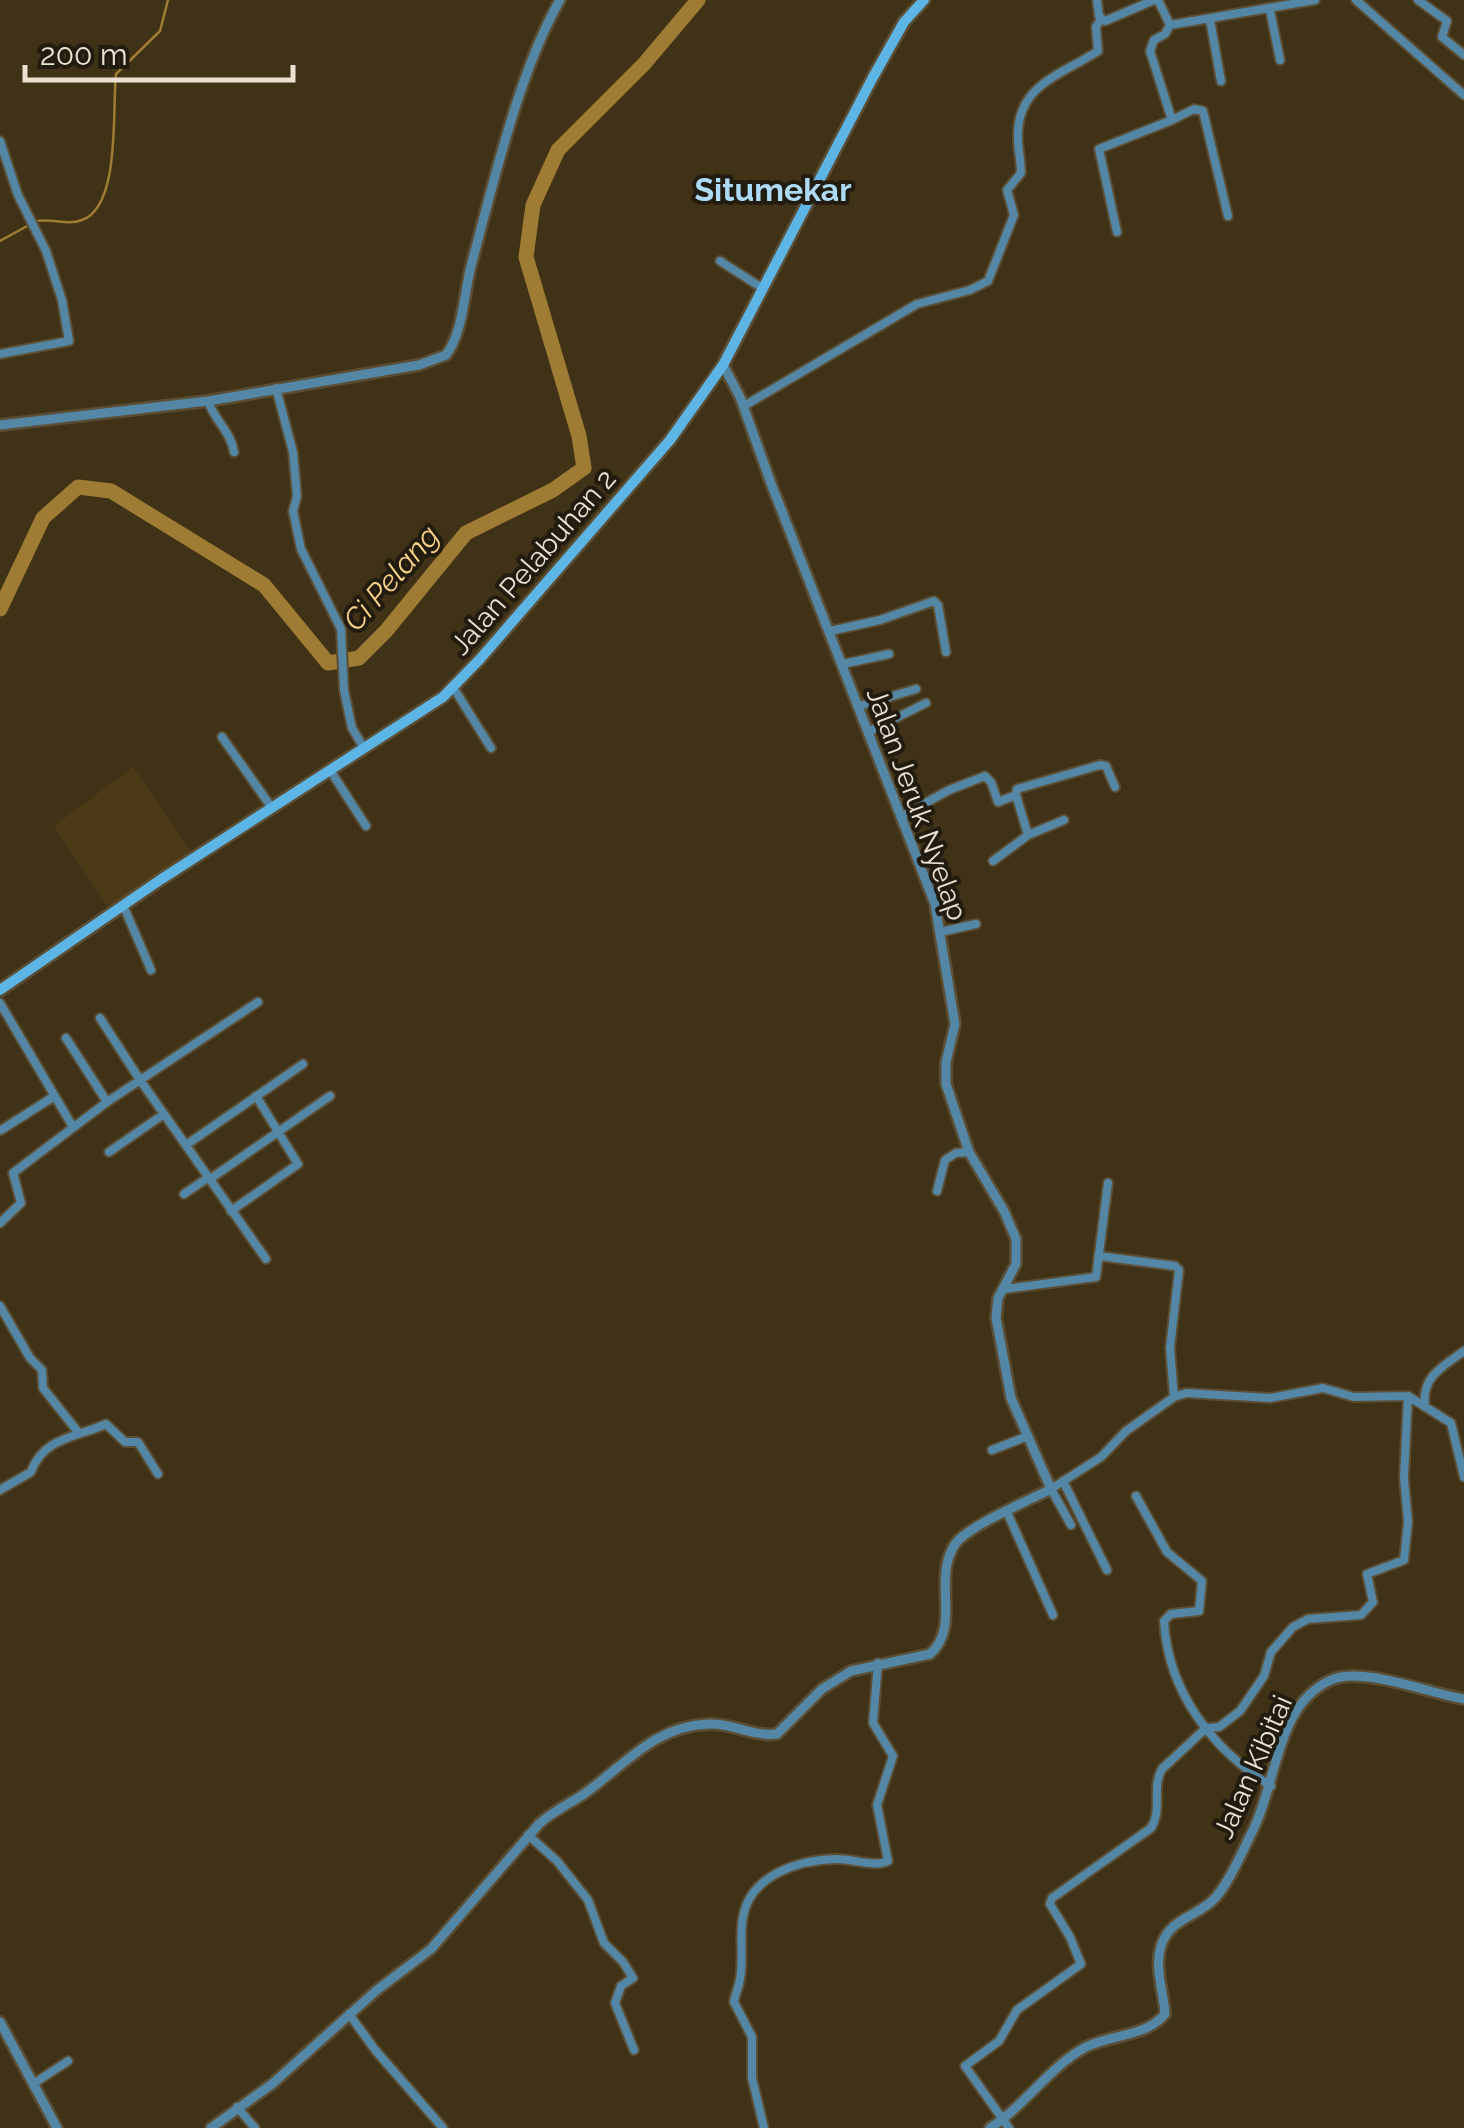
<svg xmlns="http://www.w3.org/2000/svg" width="1464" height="2128" font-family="Raleway,sans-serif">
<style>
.built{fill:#4c3a16}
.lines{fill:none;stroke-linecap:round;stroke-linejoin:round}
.stream{stroke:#9f7c33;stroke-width:2.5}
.river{stroke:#9f7c33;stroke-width:15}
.minor-casing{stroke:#5b4e34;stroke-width:12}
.tertiary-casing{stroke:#5b4e34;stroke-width:14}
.secondary-casing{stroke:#5b4e34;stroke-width:15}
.minor{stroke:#5387a5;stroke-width:8}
.tertiary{stroke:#5387a5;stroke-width:9}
.secondary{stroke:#5db5e5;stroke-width:10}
.labels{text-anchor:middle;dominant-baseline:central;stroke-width:8;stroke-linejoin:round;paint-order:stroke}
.street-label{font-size:28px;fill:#ebe2d2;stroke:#221b0f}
.water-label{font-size:30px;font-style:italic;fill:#f9d286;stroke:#221b0f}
.quarter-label{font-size:32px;font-weight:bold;fill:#addaf5;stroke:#221b0f}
</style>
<rect width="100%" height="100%" fill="#403216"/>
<path class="built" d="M133,767L191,852L109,908L54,826Z"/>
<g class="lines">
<path class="stream" d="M37,221C51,218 69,226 82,220C121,206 112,109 116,74L160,31L168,0
M0,241L29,225"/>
<path class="river" d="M0,609L43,518L78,487L111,491L264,585L328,663L359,658L386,631L466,533L553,490L584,468L579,436L526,257L533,205L558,150L644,64L698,0"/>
<defs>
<path id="minor" d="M1097,0L1099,16L1105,21L1154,0
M1356,0L1464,95
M1418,0L1447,21L1442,37L1464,55
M1270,10L1280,60
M1210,20L1221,81
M1170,25L1315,0
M1172,120L1194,109L1203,111L1228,216
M0,141L18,195L46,251L62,300L69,341L0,354
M1117,232L1099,149L1172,120L1150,51L1154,40L1165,34L1170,25L1158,0
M720,261L762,288
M276,388L293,452L297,496L293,511L301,549L341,629L344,690L352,728L364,748
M208,401C215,421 231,432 234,452
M744,406L917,304L970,290L988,281L1014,215L1007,190L1021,173C1021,160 1017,146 1018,133C1019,84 1063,74 1098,51L1096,27L1101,19
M830,631L880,620L934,601L938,605L946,652
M843,664L889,654
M453,687L491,748
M859,706L916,689
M868,732L926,703
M222,737L272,808
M330,770L366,826
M1016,795L1028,835
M902,816L949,790L985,776L991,782L998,802L1016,795L1017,789L1100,765L1106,766L1115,787
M993,861L1028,835L1064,820
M123,905L151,970
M940,932L976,924
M0,1003L73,1127
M100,1018L140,1080L266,1259
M66,1038L107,1102
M1,1130L53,1097
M186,1145L303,1064
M109,1152L164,1114
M210,1179L330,1096
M937,1191L945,1160L956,1153L969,1152
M184,1194L209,1177
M231,1211L298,1164L256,1096
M0,1223L21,1203L13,1173L107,1102L258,1002
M1099,1256L1175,1266L1179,1270L1170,1348L1174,1397
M1004,1289L1096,1277L1108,1183
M0,1306L30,1358L42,1370L43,1388L78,1432
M1425,1407C1421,1377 1442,1367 1464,1351
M992,1450L1028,1436
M1063,1481L1107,1570
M0,1490L31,1472C43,1437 78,1437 106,1424L125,1442H138L158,1474
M1136,1496L1167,1552L1202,1581L1199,1611L1171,1614L1164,1621C1168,1692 1212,1749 1271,1786
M1007,1512L1053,1615
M1071,1525L1051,1489L1101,1457L1126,1431L1174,1397L1186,1393L1270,1398L1323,1388L1354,1397L1408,1396L1451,1423L1464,1477
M528,1835L557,1861L588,1900L604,1943L623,1962L633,1978L621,1986L615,2003L634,2050
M349,2014L376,2051L443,2128
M33,2084L68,2061
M237,2107L255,2128
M764,2128L752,2078V2037L734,2002C735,1994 739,1987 740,1979C744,1959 739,1937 743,1917C750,1875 799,1860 835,1859C851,1858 874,1868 888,1861L877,1805L893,1756L873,1723L878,1663
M1009,2128L965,2066L999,2041L1017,2010L1081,1964L1070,1937L1050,1904L1052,1898L1151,1828C1163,1809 1151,1788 1162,1769L1206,1728L1219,1727L1240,1711L1264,1676L1271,1652L1293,1627L1308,1619L1361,1615L1373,1602L1367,1574L1404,1560L1408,1522L1404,1478L1408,1396"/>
<path id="tertiary" d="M0,425L208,401L419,365L446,355C463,333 464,293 471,266C493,185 519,71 560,0
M0,2022L57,2128
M211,2128L272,2084L377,1990L431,1949L539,1824C553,1811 569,1804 584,1794C626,1764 654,1726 709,1724C733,1723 754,1737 777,1734L822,1689L851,1671L930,1654C962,1626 931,1577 956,1543C970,1525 1028,1501 1051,1489L1011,1398L996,1318L998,1298L1016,1264V1239L1004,1211L969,1152L946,1084V1062L955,1024L935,904L772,486L740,397L723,365
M990,2128C1025,2106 1050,2066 1086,2047C1112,2034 1146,2037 1165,2014C1164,1993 1154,1968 1161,1946C1170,1917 1199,1917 1216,1897C1231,1879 1242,1852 1253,1830C1277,1783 1276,1704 1331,1680C1362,1666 1428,1693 1464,1699"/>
<path id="secondary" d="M0,990L160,880L443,697L480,659L670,440L723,365L872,79L904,22L924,0"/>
</defs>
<use href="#minor" class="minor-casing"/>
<use href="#tertiary" class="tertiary-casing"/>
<use href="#secondary" class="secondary-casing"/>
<use href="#minor" class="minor"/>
<use href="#tertiary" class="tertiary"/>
<use href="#secondary" class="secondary"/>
</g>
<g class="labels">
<g class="street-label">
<text transform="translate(533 562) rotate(-49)">Jalan Pelabuhan 2</text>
<text transform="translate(917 804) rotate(70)">Jalan Jeruk Nyelap</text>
<text transform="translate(1253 1767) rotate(-66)">Jalan Kibitai</text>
</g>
<g class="water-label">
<text transform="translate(391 578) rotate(-49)">Ci Pelang</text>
</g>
<g class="quarter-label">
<text x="773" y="189">Situmekar</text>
</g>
</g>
<path d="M25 65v15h268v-15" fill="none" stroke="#ebe2d2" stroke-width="5"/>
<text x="40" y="65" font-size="30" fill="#ebe2d2" stroke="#221b0f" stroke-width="8" paint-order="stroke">200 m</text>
</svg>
